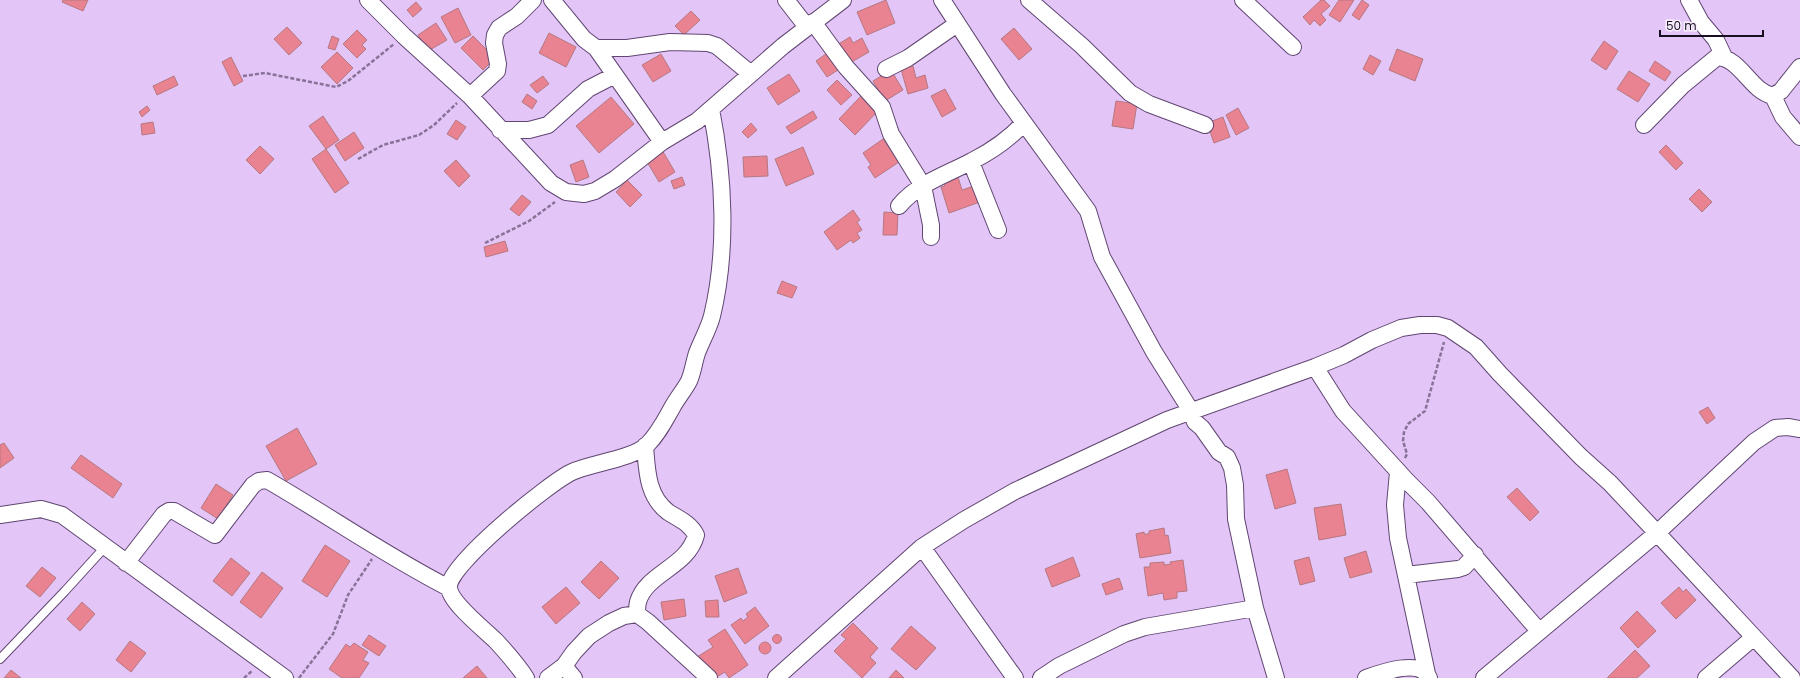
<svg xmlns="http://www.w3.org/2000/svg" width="1800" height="678" font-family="Poppins,sans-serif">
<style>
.building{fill:#e98291;stroke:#b57981}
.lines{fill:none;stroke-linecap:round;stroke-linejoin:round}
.service-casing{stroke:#604671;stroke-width:10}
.minor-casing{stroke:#604671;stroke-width:18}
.path{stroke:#887397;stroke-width:2.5;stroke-dasharray:4 2;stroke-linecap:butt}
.service{stroke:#fff;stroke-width:8}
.minor{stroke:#fff;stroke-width:16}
</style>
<rect width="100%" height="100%" fill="#e3c5f8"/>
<path class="building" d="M63,0H88L83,11L62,2Z
M886,0L895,23L867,35L857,12Z
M1321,0H1324L1330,6L1321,14L1326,20L1320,26L1314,20L1310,25L1303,17Z
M1339,0H1354L1340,22L1329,15Z
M1362,0L1369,5L1359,20L1352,15Z
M416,2L422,9L413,17L407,10Z
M458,8L471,35L455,43L441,17Z
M691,11L700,20L684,35L675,26Z
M436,23L447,40L428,51L418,35Z
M287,27L302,43L289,55L274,39Z
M1014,28L1032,49L1019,60L1001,39Z
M357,30L367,40L362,45L366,49L357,58L343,44Z
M549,33L576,47L566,67L539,53Z
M332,36L339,39L335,50L328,48Z
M473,36L495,58L483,70L461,48Z
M850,37L853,43L862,38L869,52L848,64L837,45Z
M1604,41L1618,51L1606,70L1591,60Z
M1397,49L1423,59L1415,81L1389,70Z
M830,51L841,68L827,77L816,61Z
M337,52L353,68L337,84L321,67Z
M661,54L671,71L653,82L642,65Z
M1370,55L1381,61L1373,75L1363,69Z
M231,57L243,81L234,86L222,62Z
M1655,61L1671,72L1665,81L1649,71Z
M913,66L916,78L925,75L928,88L908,94L901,69Z
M891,70L903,90L885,101L873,81Z
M1629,71L1650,84L1638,102L1617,89Z
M789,74L800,91L778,105L767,88Z
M174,76L178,85L157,95L153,86Z
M543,76L549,84L537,93L530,85Z
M837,80L852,95L841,105L827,90Z
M945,89L956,109L942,117L931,96Z
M527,94L537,101L532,109L522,102Z
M862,95L878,111L855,135L839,119Z
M611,97L634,124L599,153L576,126Z
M1116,101L1137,104L1133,129L1112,126Z
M147,106L150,110L142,117L139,112Z
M1238,108L1249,128L1236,135L1226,115Z
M813,111L817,118L791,134L786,127Z
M323,116L339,140L326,149L309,126Z
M1223,117L1230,137L1214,143L1207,123Z
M456,120L466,127L457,140L447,134Z
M153,122L155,133L142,135L141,124Z
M751,123L757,130L748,138L742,132Z
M354,132L364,148L345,161L335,145Z
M883,139L899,162L875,178L868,167L871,165L863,153Z
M1666,145L1683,163L1676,170L1659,152Z
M260,146L274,159L260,174L246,160Z
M803,147L814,174L786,186L775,159Z
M326,149L349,183L335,193L312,159Z
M662,150L675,172L659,182L646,160Z
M767,156L768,176L744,177L743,157Z
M456,160L470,176L459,187L444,171Z
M583,160L589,177L576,182L570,165Z
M682,177L685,185L674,189L671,181Z
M958,177L962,190L974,186L980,202L949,213L941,187L945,186L943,181Z
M627,180L642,195L630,207L616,192Z
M1699,189L1712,202L1702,212L1689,199Z
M522,195L531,202L519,216L510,209Z
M853,210L860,220L857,222L862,230L857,233L860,238L853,243L851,240L837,250L824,232Z
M884,212L898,213L897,235H883Z
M505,241L508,251L486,257L484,247Z
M782,281L797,287L792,298L777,293Z
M1708,407L1715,418L1707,424L1699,412Z
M297,428L317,464L286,481L266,446Z
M4,443L14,458L0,468V445Z
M81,455L122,484L113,498L71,468Z
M1287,469L1296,503L1275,509L1266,475Z
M216,484L233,495L218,519L201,508Z
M1517,488L1539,512L1530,521L1507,497Z
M1341,504L1346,535L1319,540L1314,508Z
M1164,528L1165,536L1168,535L1171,553L1140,558L1136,534L1144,532V534H1149V531Z
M325,545L350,561L327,597L302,581Z
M1366,551L1372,572L1350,578L1344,558Z
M1073,557L1080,576L1052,587L1045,569Z
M1309,557L1315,581L1300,585L1294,561Z
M231,558L250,573L232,596L213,581Z
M1183,560L1187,591L1177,592V598L1164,600L1163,593L1148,596L1144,567H1150V563L1164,562V565L1171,564L1170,562Z
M601,561L619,578L599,599L581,582Z
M42,567L56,578L40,597L26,586Z
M738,568L747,593L724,602L715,576Z
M262,572L283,588L261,618L240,602Z
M1119,578L1123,589L1106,595L1102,584Z
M566,587L580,603L556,624L542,607Z
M1679,587L1683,592L1686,589L1696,600L1676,619L1661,603Z
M684,599L686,616L664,620L661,602Z
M718,600L719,617H706L705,601Z
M82,602L95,614L80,631L67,619Z
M755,607L769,626L745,644L731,625L741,618L743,621L748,617L746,614Z
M1637,611L1656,631L1638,648L1620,628Z
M853,623L878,648L870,657L876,663L862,678L834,651L846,639L841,635Z
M911,626L936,648L916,670L891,649Z
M725,629L748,665L729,678L725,672L715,678L697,657L713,647L708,640Z
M772.5 639a4.5 4.5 0 1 1 9 0a4.5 4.5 0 1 1-9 0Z
M369,635L386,646L379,656L362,645Z
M130,641L146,653L131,672L116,660Z
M759 648a6 6 0 1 1 12 0a6 6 0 1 1-12 0Z
M354,643L368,652L363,660L369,663L359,678H342L329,669L346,644L350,647Z
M1635,650L1650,666L1637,678H1607Z
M477,666L487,678H463Z
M11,670L21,678H4Z
M896,670L904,678H889Z"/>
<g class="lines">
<defs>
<path id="service" d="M0,659L65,591L105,547"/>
<path id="minor" d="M368,0L404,36L470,96L551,183L566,192L584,194L595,191L615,179L662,142L697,121L783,46L843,0
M552,0L584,39L596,48H627L670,42L708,43L717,46L751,74
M786,0L807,27
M942,0L1003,94L1088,211L1102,257L1154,352L1191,411L1195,422L1202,428L1219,452L1227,457L1232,468L1235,485L1236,519L1255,608
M1029,0L1082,46L1130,93L1149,104L1205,125
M1243,0L1293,47
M1689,0L1701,22L1716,40L1724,57
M813,22L846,67L882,107L891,134L923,186L931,225V237
M596,48L662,142
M886,69L908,58L957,24
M470,96L497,71L498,64L494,43L495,35L499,28L517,16L533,0
M1773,96L1783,117L1800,137
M1644,125L1683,85L1717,57C1741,58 1750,91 1773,96L1781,91L1800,67
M500,130H529L548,125L588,89L615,75
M971,162L998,230
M899,206C918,183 946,175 972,161C992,151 1009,139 1024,123
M1315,367L1343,411L1406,480L1428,502L1539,631
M1398,472L1395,505L1398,538L1427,674
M0,515L41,509L62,515L285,678
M922,547L1015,678
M126,563L164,514L169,511H174L215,535L253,485L259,481L267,480C328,515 386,556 449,588
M1406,575L1458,569L1464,567L1475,555
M637,614C637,610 637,606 638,602C646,573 688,567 696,535C690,523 679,519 668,512C647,496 647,470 645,446
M564,666L574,678
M526,678C517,664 507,653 496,641C485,630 449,602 449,587C448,565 550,482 572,472C592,463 632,459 647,445C659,433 665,420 673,406C678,397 685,389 689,381C693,372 694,362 697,353C702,340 709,328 712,316C728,250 724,175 711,109
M548,678L564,666L574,652L589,636L609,623L624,616L637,614L648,622L709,678
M776,678L922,547L964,520L1015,491L1167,420L1315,367L1344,355L1372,340L1401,328L1420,325H1437L1448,328L1476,347L1500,374L1581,457L1610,483L1657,533L1792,678
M1041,678L1059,666L1124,634L1145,627L1255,608L1276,678
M1366,678C1380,673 1421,658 1429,678
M1484,678L1657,533L1754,442L1775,428L1788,427L1800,429
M1706,678L1754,637"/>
</defs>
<use href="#service" class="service-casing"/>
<use href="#minor" class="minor-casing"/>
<path class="path" d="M243,76L265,73L336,87L348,81L394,44
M358,159L383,145L419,135L434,125L457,103
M485,243L529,221L555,202
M1405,458L1407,454L1403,441L1404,432L1408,424L1425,411L1444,342
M244,678L252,671
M299,678L333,634L348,595L372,559"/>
<use href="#service" class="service"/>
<use href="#minor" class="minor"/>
</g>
<path d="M1660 30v6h103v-6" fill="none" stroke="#190e20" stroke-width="2"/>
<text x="1666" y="30" font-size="12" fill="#190e20" stroke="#f8f0ff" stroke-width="3" paint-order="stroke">50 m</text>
</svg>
